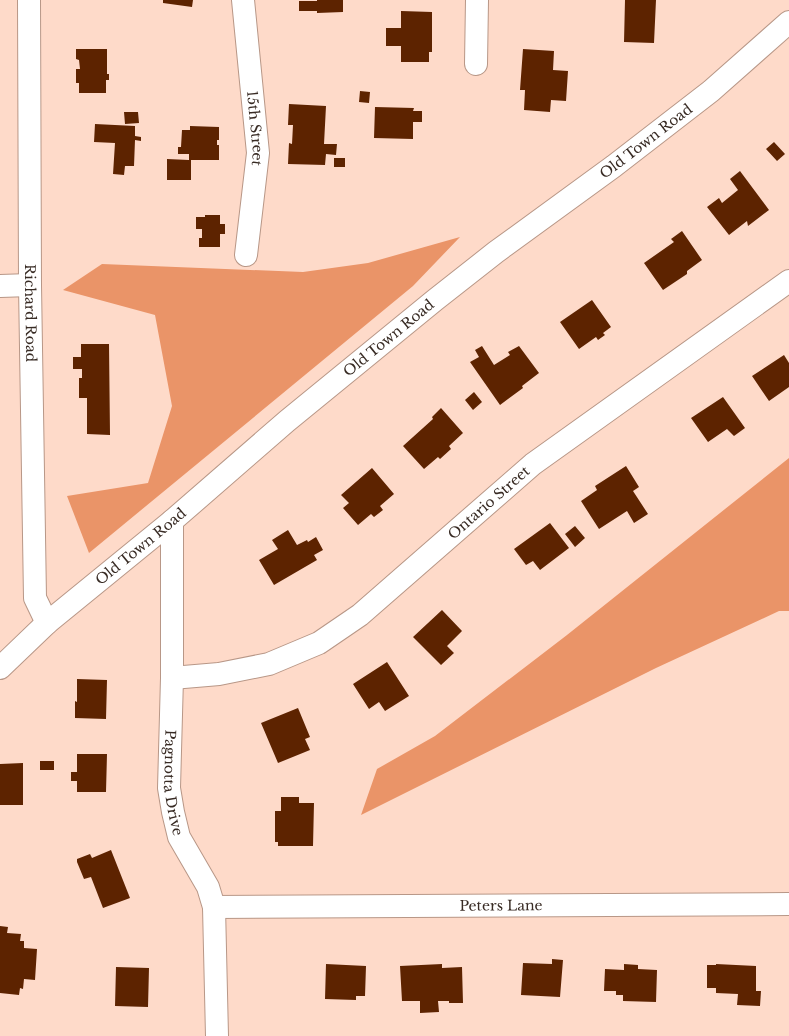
<svg xmlns="http://www.w3.org/2000/svg" width="789" height="1036" font-family="'Libre Baskerville',serif">
<style>
.forest{fill:#ea9468}
.building{fill:#5d2300}
.lines{fill:none;stroke-linecap:round;stroke-linejoin:round}
.minor-casing{stroke:#b89787;stroke-width:24}
.major-casing{stroke:#b89787;stroke-width:24}
.minor{stroke:#fff;stroke-width:22}
.major{stroke:#fff;stroke-width:22}
.labels{text-anchor:middle;dominant-baseline:central;stroke-width:4;stroke-linejoin:round;paint-order:stroke}
.street-label{font-size:14px;fill:#382b24;stroke:#fedac9}
</style>
<rect width="100%" height="100%" fill="#fedac9"/>
<path class="forest" d="M460,237L413,286L89,553L67,496L148,483L172,406L155,315L63,290L102,264L303,272L368,263Z
M789,458V611H779L656,668L361,815L377,769L435,736L567,635Z"/>
<path class="building" d="M163,0H193L192,7L163,3Z
M317,0H343V12L317,13V11H299V1H317Z
M625,0H656L654,43L624,42Z
M401,11L432,12V52H429V62H401V46H386V28H401Z
M76,49H107V74H109V80H106V93H79V83H76V69H80L79,60L76,59Z
M523,49L554,51L553,70L568,71L566,101L551,100L550,112L524,110L525,90H520Z
M360,91L370,92L369,103L359,102Z
M289,104L326,106L324,144H337L336,155L326,154L325,165L288,164L289,143L292,144L293,125H288Z
M375,107L414,108L413,111H422V122H413V139L374,138Z
M124,112H138L139,123L125,124Z
M95,124L135,126V136L141,137V141L135,140L134,166H125L124,175L113,174L115,143L94,142Z
M190,126L219,127V140H217V145H219V160H191V180H167V159L189,160V154H178V147H181L182,130H190Z
M774,142L785,154L777,161L766,149Z
M334,158H345V167H334Z
M740,171L769,210L748,226L747,221L729,235L707,207L719,198L722,203L738,190L730,179Z
M205,215H220V224H225V234H220V247H199V238H202V229H196V217H205Z
M682,231L702,260L687,271V274L663,290L644,263L674,242L671,239Z
M592,300L611,327L603,333L605,335L598,340L596,337L579,349L560,322Z
M81,344H109L110,435L87,434V398H79V378H82V369H73V357H81Z
M482,346L494,365L510,355L508,352L519,346L539,373L522,386L523,388L500,405L470,362L479,357L475,350Z
M784,355L789,363V387L769,401L752,376Z
M474,392L482,402L473,410L465,400Z
M723,397L745,428L734,436L727,429L708,442L691,418Z
M441,408L463,433L449,446L451,449L440,459L438,457L424,469L403,446L433,419L432,417Z
M626,466L639,487L633,491L648,514L634,523L627,511L599,529L581,501L597,490L595,486Z
M372,468L394,494L380,506L383,510L374,517L371,514L358,525L343,508L349,503L341,495Z
M550,523L569,548L540,570L533,561L526,565L514,549Z
M575,526L585,538L575,547L565,534Z
M288,530L297,545L307,540L308,542L316,537L323,550L314,555L317,560L274,585L259,560L278,549L272,540Z
M442,610L462,631L447,646L454,653L441,665L413,637Z
M387,662L409,696L385,711L379,702L369,709L353,684Z
M77,679L107,680L106,719L75,718V701L77,702Z
M298,708L310,737L305,739L310,750L278,763L261,723Z
M77,754H107L106,792H77V781H71V772H77Z
M40,761H54V770H40Z
M23,763V805H0V764Z
M281,797H299V803H314L313,846H278V842H275V811H281Z
M111,850L130,898L103,908L91,877L84,879L77,862V859L90,854L92,858Z
M0,926L8,927L7,933L21,934L20,941H24V948L37,949L35,980L24,979L23,989L20,988L19,995L0,993Z
M552,959L563,960L560,997L521,995L523,963L552,964Z
M326,964L366,966L365,996H356V1000L325,999Z
M442,964V968L462,967L463,1003H449V1001H438L439,1012L420,1013V1001H402L400,966Z
M624,964L638,965V969L657,970L656,1002L623,1001V995H616V991H604L605,969L624,970Z
M716,964L756,966V991H761L760,1006L737,1005L738,994L716,993V988H707V965H716Z
M116,967L149,968L148,1007L115,1006Z"/>
<g class="lines">
<defs>
<g id="minor">
<path id="s1" d="M29,0L30,285L35,598L47,623"/>
<path id="s2" d="M243,0L258,153L246,255"/>
<path d="M476,64L477,0"/>
<path d="M0,286L30,285"/>
<path id="s3" d="M172,521V678L169,788L173,812L179,837L208,887L214,907L217,1036"/>
<path id="s4" d="M172,678L219,674L269,664L319,643L360,615L533,464L789,281"/>
<path id="s5" d="M214,907L789,904"/>
</g>
<g id="major">
<path id="s6" d="M0,668L47,623L172,521L287,421L435,300L496,252L614,166L711,91L789,22"/>
</g>
</defs>
<use href="#minor" class="minor-casing"/>
<use href="#major" class="major-casing"/>
<use href="#minor" class="minor"/>
<use href="#major" class="major"/>
</g>
<g class="labels">
<g class="street-label">
<text stroke="none"><textPath href="#s2" startOffset="129">15th Street</textPath></text>
<text stroke="none"><textPath href="#s6" startOffset="834">Old Town Road</textPath></text>
<text stroke="none"><textPath href="#s1" startOffset="313">Richard Road</textPath></text>
<text stroke="none"><textPath href="#s6" startOffset="510">Old Town Road</textPath></text>
<text stroke="none"><textPath href="#s4" startOffset="373">Ontario Street</textPath></text>
<text stroke="none"><textPath href="#s6" startOffset="186">Old Town Road</textPath></text>
<text stroke="none"><textPath href="#s3" startOffset="262">Pagnotta Drive</textPath></text>
<text stroke="none"><textPath href="#s5" startOffset="287">Peters Lane</textPath></text>
</g>
</g>
</svg>
